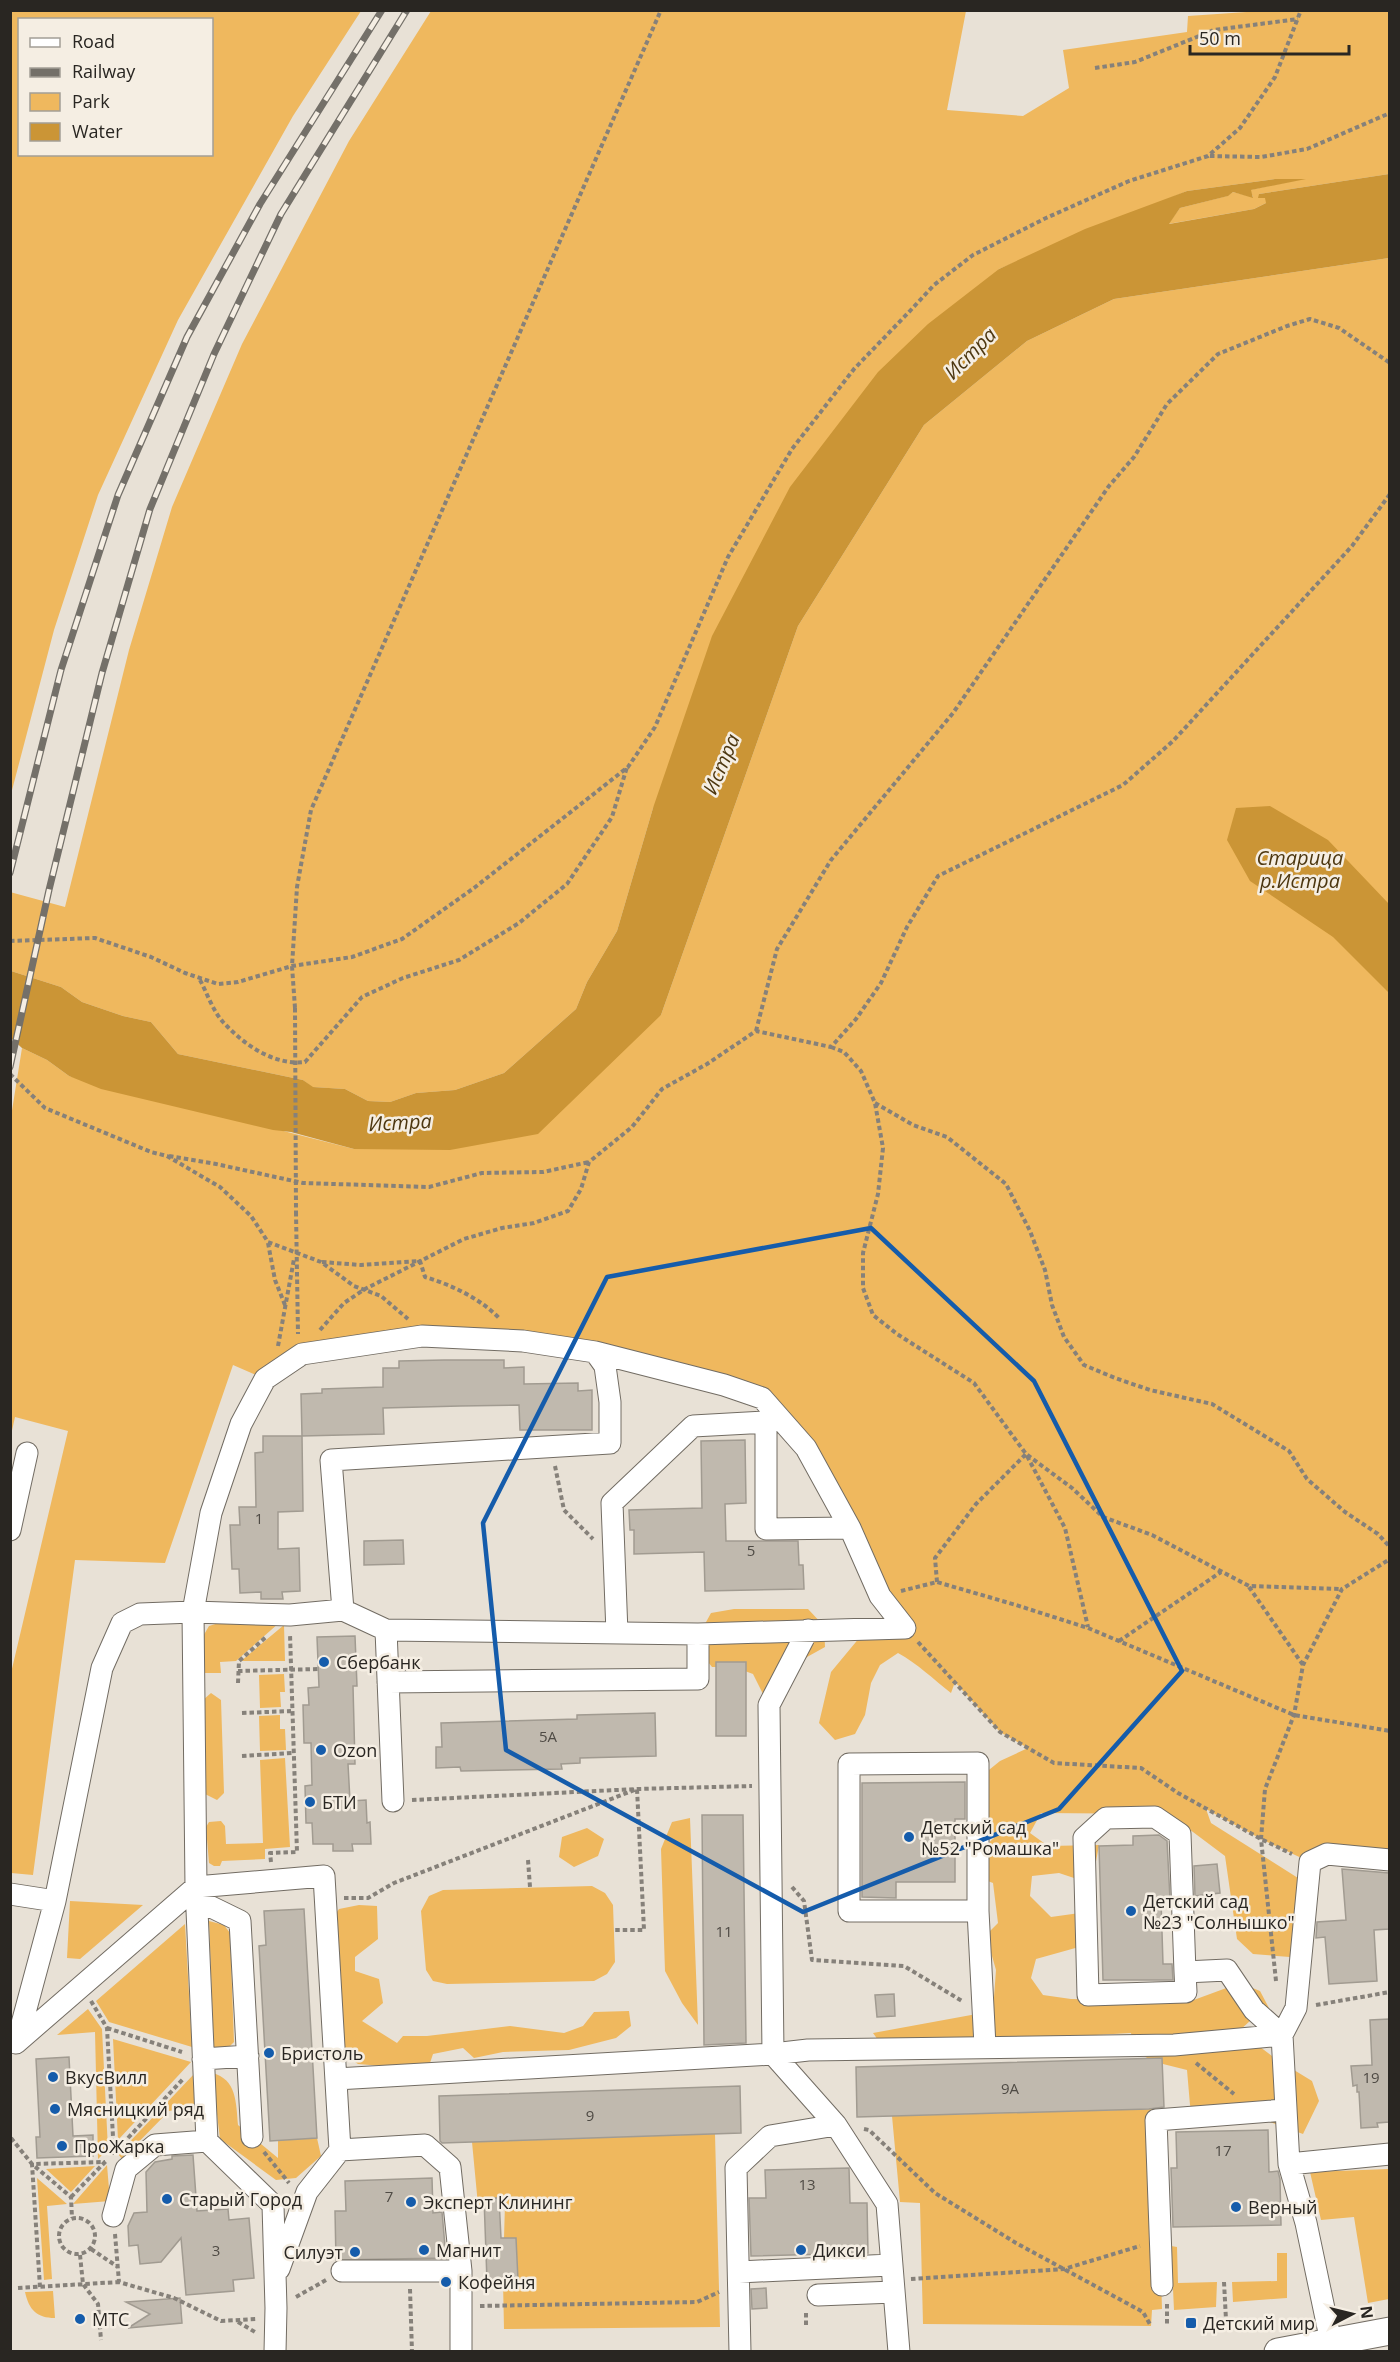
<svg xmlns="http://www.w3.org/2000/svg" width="1400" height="2362" font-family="'Open Sans',sans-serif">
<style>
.green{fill:#efb85e;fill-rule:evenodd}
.water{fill:#cb9536}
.building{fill:#c0b9ae;stroke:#a19b91;stroke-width:1.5}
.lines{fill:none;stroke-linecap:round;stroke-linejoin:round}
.minor-casing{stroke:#726c63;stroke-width:23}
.major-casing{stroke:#726c63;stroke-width:29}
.path{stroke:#86817a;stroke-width:4;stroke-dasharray:4.5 3;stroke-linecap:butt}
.minor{stroke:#fff;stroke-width:21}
.major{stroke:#fff;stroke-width:27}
.rail-casing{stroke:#747069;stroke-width:7}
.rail{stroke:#f5eee3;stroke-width:4.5;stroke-dasharray:14;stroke-linecap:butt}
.path-bridge{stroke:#86817a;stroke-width:4;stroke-dasharray:4.5 3;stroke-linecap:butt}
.marked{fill:none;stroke:#155cab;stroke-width:4.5;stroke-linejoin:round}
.poi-dot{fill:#155cab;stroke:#f5eee3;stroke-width:2}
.labels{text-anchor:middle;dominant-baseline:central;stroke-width:5;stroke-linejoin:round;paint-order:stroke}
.number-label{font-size:15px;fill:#4f4b45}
.poi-label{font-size:18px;fill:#292622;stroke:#f5eee3;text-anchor:start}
.water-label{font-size:20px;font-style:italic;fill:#4d3710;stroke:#f5eee3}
</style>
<rect width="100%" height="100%" fill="#e8e1d6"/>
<path class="green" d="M1277,10L1389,11V174L1259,194L1266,198V203L1254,209L1168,224L1180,208L1227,196L1233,192L1253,197L1250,190L1302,179H1275L1187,191L999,269L653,808L617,931L587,982L576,1009L504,1073L455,1090L416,1093L390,1102L368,1101L345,1089L312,1087L303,1080L178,1054L151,1022L123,1016L82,1002L61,987L11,971L10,892L65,907L129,650L172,507L242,344L349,141L431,11H966L947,110L1023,116L1069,88L1063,50L1187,32L1188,16Z
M10,11H361L293,116L178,320L98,495L54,630L11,794ZM20,20H212V154H20Z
M1389,258V1860L1310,1862L1261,1839L1206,1809L1211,1823L1298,1878V1902L1290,1957L1253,1954L1237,1939L1225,1856L1169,1814L1041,1813L1030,1833L1048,1846L1099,1845L1095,1867L1080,1880L1059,1873L1032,1876L1030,1896L1051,1917L1094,1911L1079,1947L1036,1959L1031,1978L1043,1995L1071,1999L1191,2001L1240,1983L1260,1991L1270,2010L1251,2020L1239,2031L1276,2059L1312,2081L1319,2101L1303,2134L1267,2121L1199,2125L1190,2105L1187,2070L1151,2061L1134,2048L1131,2033L883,2047L873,2033L993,2011L996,1970L986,1935L998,1923L993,1883L972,1875L977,1853L994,1838L986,1810L984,1774L1000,1761L1028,1748L1000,1732L955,1682L951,1693C933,1679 918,1664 898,1653L880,1665L871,1683L865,1715L855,1734L835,1740L819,1723L831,1672L865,1631L887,1624L850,1528L762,1398L637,1363L422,1336L302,1354L265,1379L233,1365L165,1563L75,1560L33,1875L11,1873V1673L68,1431L15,1417L11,1435L10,1123L22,1048L47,1060L69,1076L354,1149L661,1015L798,626L924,425L1027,341L1114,299Z
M734,1609H808L824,1626L825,1647L807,1657L795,1674L785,1698L763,1694L753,1674L734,1667H712L694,1644L711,1613Z
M225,1621L279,1623L236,1661L220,1662L221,1673H203L202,1638L209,1626Z
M284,1625L285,1661H241Z
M284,1674L285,1692H280L281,1707L260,1708L259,1675Z
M211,1693L221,1700L224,1793L217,1800L205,1794L203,1700Z
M280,1715V1729H285L286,1750L260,1751L259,1716Z
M285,1758L290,1847L265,1849V1859L222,1861L220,1866H214L209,1863L206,1827L209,1822L221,1821L225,1826L226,1844L263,1843L260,1760Z
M690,1818L698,2025L682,2003L665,1971L661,1849L672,1822Z
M587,1828L604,1839L598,1856L574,1867L559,1857L562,1837Z
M592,1886L605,1893L613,1905L615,1962L607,1974L594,1981L447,1984L433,1981L426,1970L421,1911L429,1896L443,1890Z
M70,1901L143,1905L80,1959L67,1958Z
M359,1905L377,1906L378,1939L355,1957V1971L379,1979L383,2003L362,2021L397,2043L403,2036H427L510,2026L564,2033L583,2026L594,2012L629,2011L631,2026L616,2038L569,2050L503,2052L474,2058L463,2048L433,2054L429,2066H382L358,2064L343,2054L330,1922L339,1909Z
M209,1921L224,1925L230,1933L234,2042L226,2050L214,2052Z
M185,1924L192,2047L109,2022L96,2001Z
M88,2009L102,2029L108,2149L98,2159L95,2032L57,2035Z
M113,2039L191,2062L118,2140Z
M195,2073L197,2107L169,2111L122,2159L118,2154Z
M212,2073C237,2079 236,2103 238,2125L278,2158V2140L317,2138L321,2156L296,2178L276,2180L220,2139Z
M1156,2109L1162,2309L1152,2310L1151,2326L923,2324L920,2203L900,2202L892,2116Z
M715,2134L720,2327L504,2329L503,2281L518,2280L516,2238H504L505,2204L478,2205L472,2142Z
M107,2165L110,2201L73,2204Z
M95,2166L71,2192L46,2169Z
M1389,2169V2299L1368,2303L1354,2217L1321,2220L1310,2172Z
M37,2178L67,2204L47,2206L52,2279L44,2280Z
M1171,2246L1177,2247L1178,2283L1217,2282L1216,2307L1174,2310Z
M1277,2253H1287V2298L1233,2302L1232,2282L1277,2281Z
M53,2291L55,2318C37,2318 29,2310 25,2292Z"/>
<path class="water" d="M1389,174V258L1114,299L1027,341L924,425L798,626L661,1015L538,1134L450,1150L354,1149L291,1132L273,1130L101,1089L69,1076L47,1060L22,1048L11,1038V971L61,987L82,1002L123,1016L151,1022L178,1054L303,1080L313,1087L345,1089L368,1101L390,1102L416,1093L455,1090L504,1073L576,1009L587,982L617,931L653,808L712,636L790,487L878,372L928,324L999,269L1085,229L1187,191L1275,179H1306L1251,190L1253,198L1233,192L1228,196L1180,208L1169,224L1254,209L1266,203L1265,198H1258L1259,194Z
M1270,806L1328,840L1389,904V993L1333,937L1250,881L1227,840L1236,808Z"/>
<path class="building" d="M444,1360H504V1368L524,1367V1384L578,1383V1391L592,1390V1430H520L519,1405L460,1406L383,1408L384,1434L302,1436L301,1394L322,1393V1389L383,1387V1368H399V1361Z
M263,1436H302L303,1511L278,1512V1549L299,1548L300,1591L282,1592L283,1599H261V1592L240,1593L239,1569H232L230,1525H240L239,1507H256L255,1453L263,1452Z
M745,1440L746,1503L725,1504L726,1541H798L799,1565H803L804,1589L705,1591L704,1552L634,1554V1530H630L629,1510L702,1508L701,1441Z
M403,1540L404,1564L364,1565V1541Z
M355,1636L357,1686H353L355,1764H348L350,1801L366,1800L367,1823L370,1822L371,1844H352L353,1851H333V1844H313L312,1823H306L305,1786L312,1785L311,1743H304L303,1705H309L308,1688L319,1687L317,1637Z
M716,1662H746V1736H716Z
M655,1713L656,1756L580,1758V1763L561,1764L562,1769L461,1771L460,1767L436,1768V1747H442L441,1723L577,1719V1715Z
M965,1782V1819H955V1882H896V1898L862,1897V1783Z
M702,1815H743L746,2043L704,2045Z
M1159,1835L1167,1841L1170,1899L1161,1900L1163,1964H1172L1173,1980H1103L1099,1846L1133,1845V1836Z
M1217,1864L1220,1893L1195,1896L1194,1866Z
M1342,1869L1389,1873V1929L1374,1930L1377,1981L1329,1984L1325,1937L1316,1938L1317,1922L1346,1920Z
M304,1909L317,2138L270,2141L259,1946L266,1945L264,1911Z
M894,1994L895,2016L877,2017L875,1995Z
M1389,2019V2122L1377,2123L1378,2127L1361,2128L1359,2092H1357V2085L1353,2086L1351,2066L1372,2065L1370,2020Z
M69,2057L73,2136L93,2135V2156L37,2158L36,2137H40L36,2059Z
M1162,2058L1164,2107L1149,2109L857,2117L856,2067Z
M740,2086L741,2133L442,2143L440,2141L439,2096Z
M1268,2130L1269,2172L1278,2171L1280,2179L1281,2225L1173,2227L1171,2168H1177L1176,2132Z
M193,2155L197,2211L228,2209L229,2220L249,2218L254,2278L233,2280L234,2291L186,2295L181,2238L161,2262L140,2264L138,2245L129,2246L128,2226L134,2213L147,2212L146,2172L155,2162L172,2159V2156Z
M849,2168L850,2203H867L868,2253L751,2256L749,2198H766L765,2170Z
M432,2178L433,2213L442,2212L446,2258L336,2260L335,2211H346L345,2181Z
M484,2198H499L501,2238H516L518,2280L487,2281Z
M766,2288L767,2308L752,2309L751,2289Z
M180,2298L182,2323L128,2328L150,2314L126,2302Z"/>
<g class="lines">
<defs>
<path id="minor" d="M10,1530L27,1453
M343,1610L331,1460L610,1443V1402L605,1366L595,1352
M386,1630L698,1634L905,1628L880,1596L850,1528L766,1529V1422L693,1426L612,1503L617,1633
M808,1630L769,1705L773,2054L836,2125L887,2204L899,2352
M388,1682L698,1679V1634
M10,1894L55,1901
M197,1900L240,1921L252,2137
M978,1911H849V1764L978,1763V1911L985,2046
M1185,1972L1186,1992L1088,1995L1084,1838L1106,1818L1155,1817L1180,1834L1185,1972L1227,1970L1254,2010L1282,2035L1296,2008L1310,1862L1327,1854L1390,1860
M17,2042L55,1901L102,1668L122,1623L140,1614L193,1612L290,1615L343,1610L386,1630L393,1801
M16,2043L196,1887L324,1876L340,2150L307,2192L279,2269
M203,2059L248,2056
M336,2079L773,2054L808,2050L1174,2045L1282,2035L1289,2164L1306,2223L1331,2342
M340,2150L425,2145L450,2167L461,2271V2352
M1289,2164L1390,2154
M113,2216L126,2169L155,2145L207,2141
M342,2271H461
M739,2272L891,2265
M1162,2285L1156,2120L1284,2110
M818,2295L894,2292
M275,2352L276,2308L273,2205L207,2141L196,1887L193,1612L211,1513L241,1424L265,1379L302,1354L422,1336L523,1341L595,1352L724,1385L762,1398L806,1448L850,1528
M740,2352L736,2168L770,2136L836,2125"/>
<path id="major" d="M1278,2352L1390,2331"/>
</defs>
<use href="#minor" class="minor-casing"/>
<use href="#major" class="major-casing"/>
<path class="path" d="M1095,68L1135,62L1214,30L1298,19
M1210,156L1261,157L1307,149L1390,113
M10,941L95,938L151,957L185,973L218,984L238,982L292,966L352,957L402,939L474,888L628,767L655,727L728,557L792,449L854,369L908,313L934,285L973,255L1046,218L1129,181L1208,156L1240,128L1275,77L1301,10
M200,980C207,993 213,1011 223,1022C243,1044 274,1066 305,1062L362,997L403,978L459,960L519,923L567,884L612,817L627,767
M295,1008L292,966L297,887L311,810L661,10
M756,1031L777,949L831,860L953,713L1109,486L1134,457L1167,404L1218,354L1287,326L1310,319L1339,328L1390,363
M831,1047L844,1052L861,1071L875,1103L883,1148L878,1194L863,1253V1288L873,1315L897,1334L974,1383L1026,1454L1072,1488L1103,1517L1152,1535L1249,1586L1342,1589
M10,1074L45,1108L151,1152L167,1156L220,1187L251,1216L268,1242L321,1262L354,1286L381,1296L408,1319
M875,1103L913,1125L947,1137L1006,1184L1030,1231L1045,1270L1052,1305L1064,1337L1084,1365L1115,1378L1150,1390L1212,1404L1289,1451L1307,1479L1345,1512L1378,1534L1390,1547
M169,1156L216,1164L303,1183L429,1187L482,1173L543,1172L589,1162
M296,1212L298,1334
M268,1243L275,1280L285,1305
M322,1262L361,1265L420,1261L425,1277C452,1285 481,1299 500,1319
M320,1330L344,1303L365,1289L464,1239L502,1228L534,1223L568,1211L581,1189L589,1162L632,1127L662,1089L707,1064L756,1031L831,1047L856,1019L881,983L907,927L938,876L1123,785L1173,741L1352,546L1390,494
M278,1346L294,1259
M555,1466L564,1510L593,1539
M937,1582L935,1558L976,1504L1026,1454L1065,1528L1088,1627
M1249,1587L1303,1665
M901,1591L937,1582L1016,1605L1088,1628L1294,1715L1390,1731
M1119,1641L1221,1572
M918,1642L1000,1732L1054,1763L1141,1768L1178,1793L1261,1839L1292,1854
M238,1671L318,1669
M238,1683L239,1661L267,1636
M242,1713L291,1711
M242,1756L293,1753
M412,1800L637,1789L752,1786
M528,1860L530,1887
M271,1862L270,1853L297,1852L290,1634
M792,1887L804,1901L812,1960L904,1966L962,2001
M344,1898H368L394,1883L637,1789L644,1930H614
M1276,1981L1261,1839L1265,1789L1294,1715L1303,1665L1342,1589L1390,1559
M91,2001L107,2028L114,2155
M1316,2005L1390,1992
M107,2028L182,2052
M1196,2063L1234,2094
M864,2129L869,2130L935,2193L1016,2243L1143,2312L1151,2326
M11,2138L32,2164L71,2197L72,2218
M128,2138L184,2078
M264,2152L289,2183
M71,2197L106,2161
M59 2236a18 18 0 1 1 36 0a18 18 0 1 1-36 0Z
M115,2234L119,2282L174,2298L221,2321L257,2319
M91,2249L118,2267
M80,2255L83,2284L98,2304L101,2340
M911,2279L1064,2269L1140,2246
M1224,2282L1226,2320
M40,2287L32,2164L105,2162
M18,2288L119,2282
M410,2289L412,2352
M296,2297L326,2280
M1167,2304V2325
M480,2306L697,2302L719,2292
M238,2322L255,2332
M806,2325V2310"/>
<use href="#minor" class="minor"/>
<use href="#major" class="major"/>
<defs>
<path id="rail" d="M10,873L61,670L118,495L187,337L260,204L382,10
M10,1067L49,890L102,673L150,509L214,354L281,214L407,10"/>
</defs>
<use href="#rail" class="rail-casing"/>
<use href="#rail" class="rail"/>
<path class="path-bridge" d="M295,1008L296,1212"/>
</g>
<path class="marked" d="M871,1228L1034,1381L1182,1671L1059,1809L803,1912L506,1750L483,1523L607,1277Z"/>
<g class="poi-dot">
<circle cx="324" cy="1662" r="6"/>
<circle cx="321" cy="1750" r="6"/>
<circle cx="310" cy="1802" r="6"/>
<circle cx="909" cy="1837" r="6"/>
<circle cx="1131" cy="1911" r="6"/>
<circle cx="269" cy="2053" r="6"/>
<circle cx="53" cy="2077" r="6"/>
<circle cx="55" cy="2109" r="6"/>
<circle cx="62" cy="2146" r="6"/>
<circle cx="167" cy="2199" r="6"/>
<circle cx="411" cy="2202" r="6"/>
<circle cx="1236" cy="2207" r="6"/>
<circle cx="424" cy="2250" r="6"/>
<circle cx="801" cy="2250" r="6"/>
<circle cx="355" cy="2252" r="6"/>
<circle cx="446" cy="2282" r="6"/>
<circle cx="80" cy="2319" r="6"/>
<rect x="1185" y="2317" width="12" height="12" rx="3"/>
</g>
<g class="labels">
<g class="number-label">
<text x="259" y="1518">1</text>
<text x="751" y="1550">5</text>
<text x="548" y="1736">5А</text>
<text x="724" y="1931">11</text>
<text x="1371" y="2077">19</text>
<text x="1010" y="2088">9А</text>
<text x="590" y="2115">9</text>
<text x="1223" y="2150">17</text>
<text x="807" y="2184">13</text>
<text x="389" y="2196">7</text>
<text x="216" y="2250">3</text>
</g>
<g class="poi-label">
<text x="336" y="1662">Сбербанк</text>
<text x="333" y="1750">Ozon</text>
<text x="322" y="1802">БТИ</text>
<text x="921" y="1827">Детский сад<tspan x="921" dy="21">№52 "Ромашка"</tspan></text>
<text x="1143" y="1901">Детский сад<tspan x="1143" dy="21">№23 "Солнышко"</tspan></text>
<text x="281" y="2053">Бристоль</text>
<text x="65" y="2077">ВкусВилл</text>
<text x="67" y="2109">Мясницкий ряд</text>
<text x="74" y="2146">ПроЖарка</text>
<text x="179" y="2199">Старый Город</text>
<text x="423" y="2202">Эксперт Клининг</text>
<text x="1248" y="2207">Верный</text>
<text x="436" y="2250">Магнит</text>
<text x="813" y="2250">Дикси</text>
<text x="343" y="2252" text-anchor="end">Силуэт</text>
<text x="458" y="2282">Кофейня</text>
<text x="92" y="2319">МТС</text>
<text x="1203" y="2323">Детский мир</text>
</g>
<g class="water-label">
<text transform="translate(970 353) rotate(-45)">Истра</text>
<text transform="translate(721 764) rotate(-67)">Истра</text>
<text x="1300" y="857">Старица<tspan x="1300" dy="23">р.Истра</tspan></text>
<text transform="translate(400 1122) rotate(-3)">Истра</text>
</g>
</g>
<rect width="1400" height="2362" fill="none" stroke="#292622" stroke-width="24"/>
<rect x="18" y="18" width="195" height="138" fill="#f5eee3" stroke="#a39e96" stroke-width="1.5"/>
<rect x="30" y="38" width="30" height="9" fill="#ffffff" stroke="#a39e96" stroke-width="1.5"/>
<text x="72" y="48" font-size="18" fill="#292622">Road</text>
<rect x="30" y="68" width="30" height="9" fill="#747069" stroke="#a39e96" stroke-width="1.5"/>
<text x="72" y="78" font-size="18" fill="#292622">Railway</text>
<rect x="30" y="93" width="30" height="18" fill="#efb85e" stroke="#a39e96" stroke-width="1.5"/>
<text x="72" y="108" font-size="18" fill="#292622">Park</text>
<rect x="30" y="123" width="30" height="18" fill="#cb9536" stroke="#a39e96" stroke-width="1.5"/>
<text x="72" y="138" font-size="18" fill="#292622">Water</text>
<g transform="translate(1352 2314) rotate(83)" stroke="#f5eee3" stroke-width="4.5" paint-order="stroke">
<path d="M0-4.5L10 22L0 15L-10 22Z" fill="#292622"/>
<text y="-9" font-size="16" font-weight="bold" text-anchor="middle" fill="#292622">N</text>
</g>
<path d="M1190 45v9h159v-9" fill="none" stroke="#292622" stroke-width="3"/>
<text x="1199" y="45" font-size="18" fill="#292622" stroke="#f5eee3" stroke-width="4.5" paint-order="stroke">50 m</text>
</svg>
